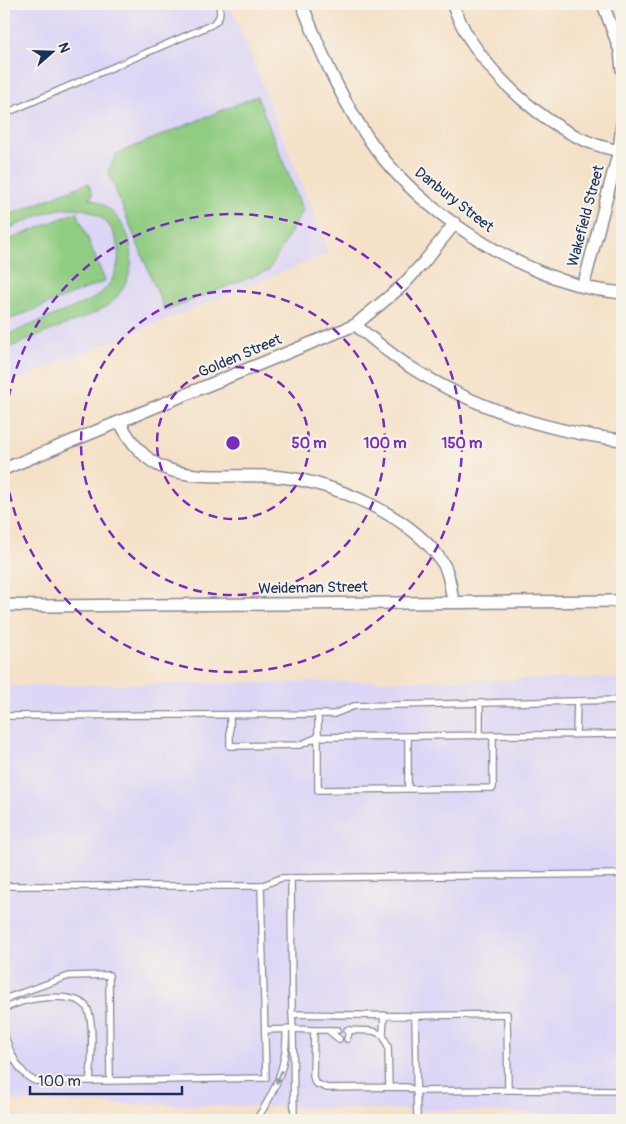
<svg xmlns="http://www.w3.org/2000/svg" width="626" height="1124" font-family="Pangolin,sans-serif">
<style>
.built{fill:#ddd5f6}
.green{fill:#90cc81;stroke:#567e70}
.lines{fill:none;stroke-linecap:round;stroke-linejoin:round}
.lane-casing{stroke:#888893;stroke-width:8}
.street-casing{stroke:#888893;stroke-width:14}
.lane{stroke:#fff;stroke-width:5.5}
.street{stroke:#fff;stroke-width:11}
.oneway{fill:#8d97ae}
.ring{fill:none;stroke:#7b2cbf;stroke-width:2.5;stroke-dasharray:9 6}
.labels{text-anchor:middle;dominant-baseline:central;stroke-width:4.5;stroke-linejoin:round;paint-order:stroke}
.street-label{font-size:15px;fill:#1b2f5e;stroke:#f7f3e8}
.centre{fill:#7b2cbf;stroke:#f7f3e8;stroke-width:2.5}
.ring-label{font-size:15px;text-anchor:middle;font-weight:bold;fill:#7b2cbf;stroke:#f7f3e8;stroke-width:4.5;stroke-linejoin:round;paint-order:stroke}
</style>
<rect width="100%" height="100%" fill="#f7f3e8"/>
<filter id="ink" filterUnits="userSpaceOnUse"><feTurbulence type="fractalNoise" baseFrequency=".02" numOctaves="2"/><feDisplacementMap in="SourceGraphic" scale="10" xChannelSelector="R" yChannelSelector="G"/><feConvolveMatrix kernelMatrix="1 2 1 2 8 2 1 2 1" color-interpolation-filters="sRGB"/></filter>
<filter id="wash" filterUnits="userSpaceOnUse"><feTurbulence type="fractalNoise" baseFrequency=".0096" numOctaves="4" result="noise"/><feDisplacementMap in="SourceGraphic" scale="20" xChannelSelector="R" yChannelSelector="G"/><feGaussianBlur stdDeviation="1.12" result="paint"/><feColorMatrix in="noise" values="0 0 0 0 0 0 0 0 0 0 0 0 0 0 0 0 0 1.4 0 .05"/><feComposite in="paint" operator="in"/></filter>
<g filter="url(#wash)">
<rect width="100%" height="100%" fill="#f5e1c8"/>
<path class="built" d="M4,4H230L329,253L4,385Z
M622,678V1115L4,1101V686Z"/>
<path class="green" d="M257,96L303,211L269,270L165,311L108,172L116,154Z
M88,183L93,195L88,197C108,205 122,218 129,239C137,265 126,295 102,309C90,316 74,321 60,327C41,334 23,342 4,350V336L89,301C135,278 125,210 73,208C52,207 23,223 4,231V217Z
M77,212L105,281L4,322V242Z"/>
</g>
<g filter="url(#ink)">
<g class="lines">
<defs>
<path id="lane" d="M4,114L211,25C220,20 221,14 219,4
M480,703V736
M318,714V737L622,734
M230,715V746L300,745L318,737V790L493,788V735
M4,716L334,714L354,706L622,700
M576,735L577,701
M408,736V789
M4,886H261L281,878H291
M4,999L69,976L109,975L110,1081L266,1078L261,886
M4,1009C11,1006 18,1002 25,1001C40,997 79,993 87,1008C95,1023 91,1064 90,1081
M292,1014L415,1016L507,1014L508,1090L416,1091L407,1087L327,1088L315,1083L313,1076L314,1030L293,1029L292,1014L291,878L622,874
M415,1016L417,1120
M4,1030C6,1044 15,1064 25,1074C27,1077 31,1079 35,1081H110
M265,1030L293,1029L294,1120
M314,1030H338
M328,1030L339,1039
M347,1030L373,1031L383,1035L388,1047L389,1087
M383,1035L384,1015
M347,1039L350,1030
M508,1090L622,1091
M256,1120C275,1093 288,1062 286,1029"/>
<path id="street" d="M302,4C322,55 343,105 376,149C422,211 507,266 581,286C594,290 609,291 622,293
M452,4C458,16 463,30 471,41C502,89 564,143 622,151
M603,4L620,51L622,70
M583,287L619,151L622,124
M355,325C372,338 389,353 407,365C472,407 545,431 622,440
M120,422C130,442 146,462 167,469C201,481 245,473 281,477C334,482 416,518 444,565C450,576 451,589 453,602
M4,469L355,325L402,286L424,262L455,223
M4,605L45,606L622,601"/>
</defs>
<use href="#lane" class="lane-casing"/>
<use href="#street" class="street-casing"/>
<use href="#lane" class="lane"/>
<use href="#street" class="street"/>
</g>
<defs><path id="oneway-solid" d="M-6-.8H1V-3.2L6.5 0L1 3.2V.8H-6Z" transform="scale(1.25)"/></defs>
<use class="oneway" href="#oneway-solid" transform="translate(279 1077) rotate(113)"/>
</g>
<g class="ring">
<circle cx="233" cy="443" r="76"/>
<circle cx="233" cy="443" r="152"/>
<circle cx="233" cy="443" r="229"/>
</g>
<g class="labels">
<g class="street-label">
<text transform="translate(454 200) rotate(38)">Danbury Street</text>
<text transform="translate(586 216) rotate(-75)">Wakefield Street</text>
<text transform="translate(240 356) rotate(-23)">Golden Street</text>
<text transform="translate(313 588) rotate(-1)">Weideman Street</text>
</g>
</g>
<circle cx="233" cy="443" r="8" class="centre"/>
<g class="ring-label">
<text x="309" y="448">50 m</text>
<text x="385" y="448">100 m</text>
<text x="462" y="448">150 m</text>
</g>
<rect width="626" height="1124" fill="none" stroke="#f7f3e8" stroke-width="20"/>
<g transform="translate(52 52) rotate(70)" stroke="#f7f3e8" stroke-width="4" paint-order="stroke">
<path d="M0-4L9 19L0 12L-9 19Z" fill="#1b2f5e"/>
<text y="-8" font-size="14" font-weight="bold" text-anchor="middle" fill="#1b2f5e">N</text>
</g>
<path d="M30 1086v8h152v-8" fill="none" stroke="#1b2f5e" stroke-width="2.5"/>
<text x="38" y="1086" font-size="15" fill="#1b2f5e" stroke="#f7f3e8" stroke-width="4" paint-order="stroke">100 m</text>
</svg>
